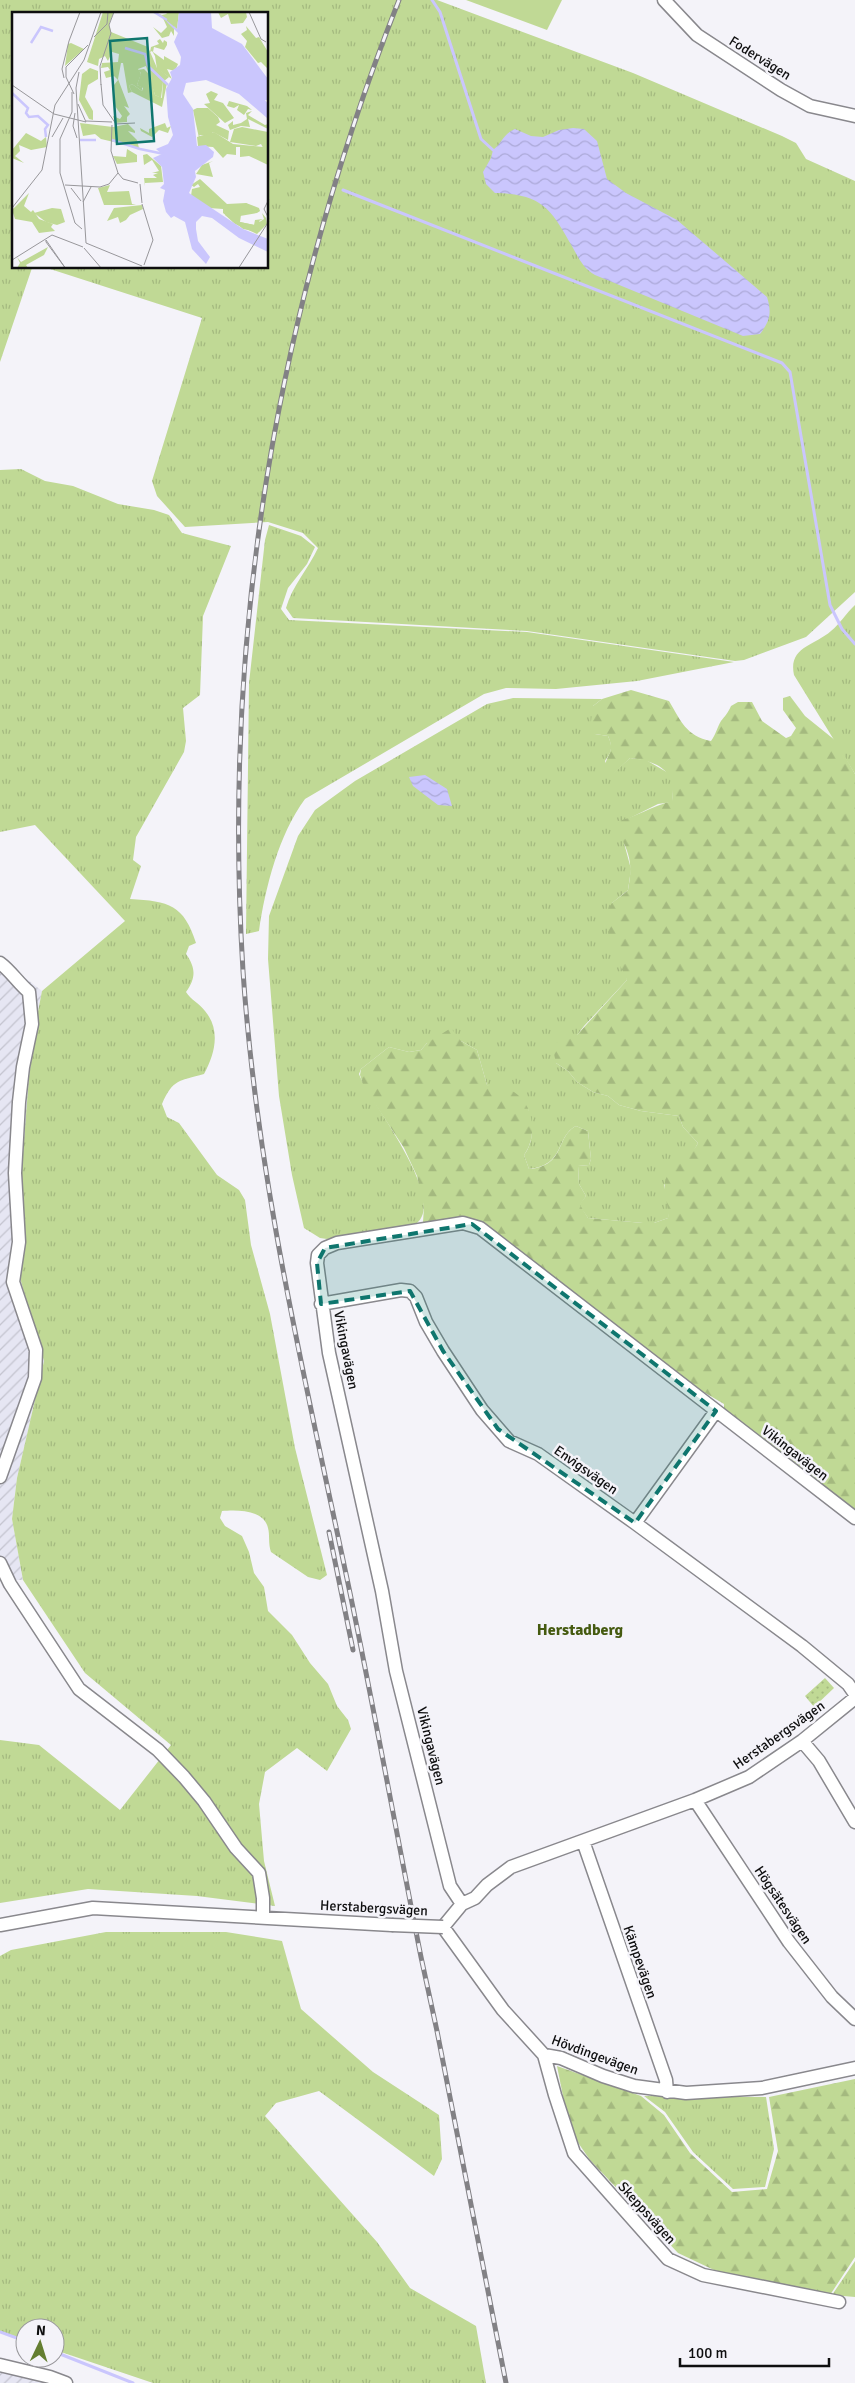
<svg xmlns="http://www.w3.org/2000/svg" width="855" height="2383" font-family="Signika,sans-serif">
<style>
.industrial{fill:url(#industrial-furrows)}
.grass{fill:url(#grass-tufts)}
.forest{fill:url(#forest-firs)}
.park{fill:url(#park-dots)}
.pitch{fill:#c0d995}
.water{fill:url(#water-waves)}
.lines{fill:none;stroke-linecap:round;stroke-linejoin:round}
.stream{stroke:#cac6fd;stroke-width:3}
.minor-casing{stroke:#89888d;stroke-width:15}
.minor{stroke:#fff;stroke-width:12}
.rail-casing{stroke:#828185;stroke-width:5}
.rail{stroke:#f4f3f9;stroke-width:3;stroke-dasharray:9;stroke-linecap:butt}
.minor-bridge-casing{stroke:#89888d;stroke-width:15;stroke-linecap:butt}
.minor-bridge{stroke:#fff;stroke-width:12}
.marked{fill:#0f766e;fill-opacity:0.2;stroke:#0f766e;stroke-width:4;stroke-dasharray:10 6;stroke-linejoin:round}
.labels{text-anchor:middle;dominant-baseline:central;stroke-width:5;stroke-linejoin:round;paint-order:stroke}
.street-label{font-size:14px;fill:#0e0e0f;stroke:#f4f3f9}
.quarter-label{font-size:16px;font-weight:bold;fill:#455a10;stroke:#f4f3f9}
.inset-river{fill:none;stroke:#cac6fd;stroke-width:2.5}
.inset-road{fill:none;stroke:#98979b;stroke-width:1}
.view{fill:#0f766e;fill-opacity:0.15;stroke:#0f766e;stroke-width:2.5}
.inset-edge{fill:none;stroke:#0e0e0f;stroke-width:2.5}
</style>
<defs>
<pattern id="industrial-furrows" width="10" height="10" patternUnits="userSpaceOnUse" patternTransform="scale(1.25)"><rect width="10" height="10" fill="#e6e6f3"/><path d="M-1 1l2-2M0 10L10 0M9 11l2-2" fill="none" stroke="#c4c4cf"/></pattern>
<pattern id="grass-tufts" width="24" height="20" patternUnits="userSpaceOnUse" patternTransform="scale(1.25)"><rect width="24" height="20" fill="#c0d995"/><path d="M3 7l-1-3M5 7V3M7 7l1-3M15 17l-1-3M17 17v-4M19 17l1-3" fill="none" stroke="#a4b97f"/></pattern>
<pattern id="forest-firs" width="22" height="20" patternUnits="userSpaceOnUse" patternTransform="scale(1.25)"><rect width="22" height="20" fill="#c0d995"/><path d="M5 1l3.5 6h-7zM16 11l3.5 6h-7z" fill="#a4b97f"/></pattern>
<pattern id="park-dots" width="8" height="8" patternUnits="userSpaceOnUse" patternTransform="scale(1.25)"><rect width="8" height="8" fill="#c0d995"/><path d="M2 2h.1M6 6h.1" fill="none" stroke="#a4b97f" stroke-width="1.8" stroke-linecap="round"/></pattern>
<pattern id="water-waves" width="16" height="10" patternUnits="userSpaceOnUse" patternTransform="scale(1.25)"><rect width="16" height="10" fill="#cac6fd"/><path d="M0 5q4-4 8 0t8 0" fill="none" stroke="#aca9d8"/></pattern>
</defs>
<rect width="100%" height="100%" fill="#f4f3f9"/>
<path class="industrial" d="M0,958L42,991L36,1022L20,1278L44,1361L17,1478L12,1519L23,1580H0Z
M0,2371L59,2383H0Z"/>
<path class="grass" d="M0,0H437L633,73L782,136L796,143L806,159L855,181V592L806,637L744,660L735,661L527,631L293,618L286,608C292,586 308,569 318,548L303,533L268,522L185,527L157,496L152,481L202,318L47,268H268V14H14V268H32L0,362Z
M21,469L45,481L73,486L118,504L154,510L169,515L182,533L231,546L203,616L200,695L183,708L186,741L184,752L136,837L133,860L141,866L130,899C169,901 184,905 196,943L189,946L186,954C196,968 196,978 186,992C191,1000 199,1003 205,1011C221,1030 215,1054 204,1074C179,1081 173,1079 162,1104L167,1117L179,1123L217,1175L239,1190L245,1200L251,1245L270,1314L295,1448L327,1575L320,1580L308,1577L271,1552C268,1543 270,1535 268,1528C264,1509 236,1510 222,1511L220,1518L225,1526L242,1536L249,1552L254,1573L264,1587L268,1611L292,1635L310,1663L328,1684L337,1706L348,1720L351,1729L327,1771L297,1748L265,1772L259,1804L264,1861L275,1906L197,1896L88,1889L0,1903V1740L39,1745L120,1810L171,1745L85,1673L23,1580L12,1519L17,1478L44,1361L20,1278L19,1205L29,1077L36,1022L42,991L125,921L35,825L0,832V470Z
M269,525L301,536L315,547L307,564L288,588L281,609L289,620L527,632L734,662L637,681L556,689L506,688L484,694L305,799C279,834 265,888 259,931L246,934L249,683L265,540Z
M855,605V774L794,675C788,647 814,646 831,631C840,624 846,613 855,605Z
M513,698L602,699L593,706L595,734L608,736C613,747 612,751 605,761L611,775L630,758L646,760L670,774L673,788L672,802L658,804L628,819L624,843L631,869L628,890L612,903L627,980L584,1026L556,1063L568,1071L577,1082L593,1092L608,1096L619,1105L641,1111L679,1116L683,1127L698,1143L693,1152L664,1185L669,1206L668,1218L654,1223H643L588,1218L579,1205L586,1196L579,1184L578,1166L589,1165L591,1159L588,1131L576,1126C555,1137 566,1165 529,1169L524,1155C535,1140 532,1127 528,1109L487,1085L477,1050L461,1041L427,1043L421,1050L409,1052L389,1047L361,1069L359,1074C369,1101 452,1203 414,1225L327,1239L320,1238L304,1228L292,1175L279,1096L268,959L269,916L298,836L315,810L355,781L487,704Z
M106,1932H226L282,1941L301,2009L373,2072L439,2115L442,2159L434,2176L319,2091L276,2103L265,2116L377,2242L410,2288L476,2326L486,2383H153L55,2350V2328H25V2340L0,2331V1956L11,1950Z
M644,2096L766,2097L774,2149L765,2187L733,2189L693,2152L665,2112Z
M855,2261V2297L832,2295Z"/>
<path class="forest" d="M631,690L669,701C681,721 686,736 711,741C716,734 717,728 721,721C725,716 728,713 731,706L738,702H752L762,721L786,738L791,736L796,728L783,710V698L790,696L805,716L836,741L855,774V1515L724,1411V1404L690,1384L492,1230L423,1222L424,1207L417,1176L404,1148L364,1087L360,1075L361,1069L389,1047L409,1052L421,1050L427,1043L451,1028L461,1041L477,1050L487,1085C495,1087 507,1088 514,1092C535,1105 537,1138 524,1155L529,1169C566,1166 555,1137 576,1126L588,1131L591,1159L589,1165L578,1166L579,1184L586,1196L580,1205L588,1218L643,1223H654L668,1218C669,1205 663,1192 665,1182C669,1165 690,1159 698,1143L683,1127L679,1116L641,1111L619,1105L608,1096L593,1092L577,1082L568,1071L556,1063L553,1049L564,1031L577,1035L627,980C619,962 596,920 613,902C618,898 624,894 628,890C630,878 632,867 628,854C625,842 617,834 618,821C636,817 652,806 672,801C675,769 659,762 630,758L611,776L605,770C605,753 616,754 608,736L595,734L590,729L593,706L602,699Z
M557,2066L641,2096L664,2115L690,2153L732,2192L767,2189L778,2151L769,2097L855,2079V2257L830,2295L756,2281L714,2270L678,2253L590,2160L570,2131Z"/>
<path class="park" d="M825,1678L834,1688L814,1707L805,1696Z"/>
<path class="pitch" d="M466,0H562L547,30Z"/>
<path class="water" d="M573,128L584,129L597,141L607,179L626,193L677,220L767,297C772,313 770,321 760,334L743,336L595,275C584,269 579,259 573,248C551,209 543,194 495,193L486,184L483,172L491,158L493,150C502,143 503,134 515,129L531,136L543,137L559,130Z
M425,775L447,789L452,806L438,805L413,786L409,777Z"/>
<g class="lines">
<path class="stream" d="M432,0L440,12L481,139L493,150
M343,190L782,363L790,372L830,605L842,629L855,644
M0,2332L25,2341
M55,2352L133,2383"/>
<defs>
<path id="minor" d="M664,0L697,35L781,90L810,106L855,116
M0,963C11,971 18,983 29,992L32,1024L23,1067L19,1102L15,1173L19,1242L13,1282L36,1350L35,1378L0,1477
M321,1304L401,1290L410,1291L416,1297L426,1322L443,1351L482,1410L509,1441L538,1454L635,1523L802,1646L848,1684L855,1694
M635,1523L716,1411
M0,1563L10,1584L79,1689L158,1750L184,1777L204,1801L236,1848L259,1873L263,1898V1916
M855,1698L802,1741L749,1777L695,1800L511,1867L487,1885L475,1898L462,1904L443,1927L503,2010L544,2055L561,2058L603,2076L634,2086L686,2093L762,2088L855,2068
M802,1741L819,1761L855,1822
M695,1800L789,1942L832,1997L855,2019
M583,1841L666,2080L667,2092
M462,1904L450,1886L396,1671L382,1591L329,1353L317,1263L318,1255L325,1248L337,1243L463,1223L480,1228L855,1518
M0,1925L93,1908L392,1925
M544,2055L555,2095L574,2153L668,2259L703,2275L839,2302
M0,2365L50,2377L66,2383"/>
</defs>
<use href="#minor" class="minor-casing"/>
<use href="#minor" class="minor"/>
<defs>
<path id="rail" d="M399,0C276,312 222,636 243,971C257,1182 307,1387 350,1593C375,1714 397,1836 421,1957L437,2031L506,2383
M329,1532L353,1650"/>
</defs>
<use href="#rail" class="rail-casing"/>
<use href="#rail" class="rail"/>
<defs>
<path id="minor-bridge" d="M392,1925L443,1927"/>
</defs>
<use href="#minor-bridge" class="minor-bridge-casing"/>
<use href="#minor-bridge" class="minor-bridge"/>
</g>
<path class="marked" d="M472,1224L716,1411L635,1523L498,1429L443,1351L410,1291L321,1304L317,1263L325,1248Z"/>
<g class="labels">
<g class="street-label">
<text transform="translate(760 58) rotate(32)">Fodervägen</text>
<text transform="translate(346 1350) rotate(79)">Vikingavägen</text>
<text transform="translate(795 1453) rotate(38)">Vikingavägen</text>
<text transform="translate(586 1470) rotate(35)">Envigsvägen</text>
<text transform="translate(779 1735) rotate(-35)">Herstabergsvägen</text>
<text transform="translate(431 1746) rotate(76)">Vikingavägen</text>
<text transform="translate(783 1905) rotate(56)">Högsätesvägen</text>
<text transform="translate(374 1908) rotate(3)">Herstabergsvägen</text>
<text transform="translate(640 1962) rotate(71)">Kämpevägen</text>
<text transform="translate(595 2055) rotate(20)">Hövdingevägen</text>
<text transform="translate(647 2213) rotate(48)">Skeppsvägen</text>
</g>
<g class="quarter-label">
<text x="580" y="1630">Herstadberg</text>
</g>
</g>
<g transform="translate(12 12)">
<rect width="256" height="256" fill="#f4f3f9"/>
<path d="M91,0H102L97,12L99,20L136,35L145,56L157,65L151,70L149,86L143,83L134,54L126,57L129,62L125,73L130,75V79L120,72L117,74L120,80L116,81L111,51H109L106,67L117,96L112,94L118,102L115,105V110L103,111L101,104L108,107L110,104L103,94L102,73L106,68L102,64L94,66L92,60L98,58L96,55L89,56L90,51L106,50L107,42L100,40L96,49L93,44L87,47L86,54L75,50ZM78,56L86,59V67L76,73L73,85L81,99V108L77,107L67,88L70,62ZM217,89L235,94L240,98L236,97L232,103L225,98L227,93L222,96L215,94ZM68,111L101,115L116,112L123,119V121L116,119L125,128L127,136L89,127L83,122L71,124ZM115,137L125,143V150L105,152L101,144L114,145ZM130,193L131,197L118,203L114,208L108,211L106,205L95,209L102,196Z" fill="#c0d995"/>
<path d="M141,0L150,3L162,0V24L159,19L157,24L150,26L141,15L149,21L155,15L150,4ZM206,0H234L235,5L231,11L219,12L216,2L209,6ZM234,14L244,26L247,25L256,40V57L249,50L246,51L233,35L235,29L229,22L235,18ZM148,27L151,31L152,28L155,30V33L152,38L142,35L141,40L152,48V44L166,52L163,59L155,57L160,67L145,57L143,44L140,39L138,40L139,35L147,32L145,29ZM59,31L72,37L53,54L56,32ZM132,57L138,63L143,83L150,86L151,70L155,71L150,95L120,80L117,74L120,72L130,79L131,76L125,73L129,61L125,58ZM199,79L206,82L202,88L211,91L222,106L213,111L192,92L198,91L194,82ZM240,99L236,103L253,113L256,112V117L236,107L238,115L229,114L218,118L216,113L221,109V113L229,111L235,107L234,101ZM153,111L155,116L159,114L156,121L147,118L140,125L129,119L128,116L137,121V117ZM135,142L149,154L151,170L133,171V174L132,166H145L141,163L146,161H140L147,159L140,148L132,153L131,143ZM201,149L197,151L201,165L184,162L190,153ZM188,167L215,192L234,191L247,196L248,199L245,201L228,204V210L242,213L243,208L251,207L247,209L252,214L247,220L231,217L211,201V197L197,196L179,184L180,177L188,175L186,172L182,175L179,173ZM17,181L12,194L19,200L21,198L27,207L41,212L39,215L43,219L27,221L20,210L3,207L0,198Z" fill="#c0d995"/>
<path d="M154,0H167L165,17L159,12ZM185,96H196L206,105L208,110L204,113L217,119L216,128L201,120L197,124L187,123L189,125L187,126L181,98ZM230,115L256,120V145L249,132L244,134L218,130L222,117Z" fill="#c0d995"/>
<path d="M202,120L221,132L251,135L256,143V153L237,144L228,145V135H224V143L215,142L211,146L201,135L186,134L185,125ZM14,121L29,129L34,125L35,135L19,138L7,133L8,139L3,144L12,151L0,146V138ZM98,173L95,180L117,179L120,192L124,193H92L86,176ZM234,191L248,199L229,203L228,210L243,213L252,207L250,201L254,206L255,212L245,222L223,212L213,203L218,192L229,194ZM36,235L32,243L14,253L16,256H5L8,251L5,245L9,250Z" fill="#c0d995"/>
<path d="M40,196L49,197L53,210L45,213L34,210L22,201Z" fill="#c0d995"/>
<path d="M167,0H199L200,16L230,32L256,67V88H253L256,92L255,106L227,82L194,68L174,71L171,82L181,97L185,134L194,133L202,140L201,145L183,159L184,165L177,181L231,217L256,227V240L227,226L200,206L190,204L184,210V217L186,229L198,245L194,252L180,237L173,210L162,204L159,206L154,200L151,189L153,178L148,176L152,172L150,155L141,146L150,142L144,137L156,132L161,123L156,105L154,77L160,66L158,60L168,53L169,45L162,30L166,21L155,10L154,8L165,17Z" fill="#cac6fd"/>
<path class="inset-river" d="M142,0L155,8M19,31L29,15L41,19M113,36L133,42L136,54L156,73M0,81L16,96L14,101L17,105L26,104L36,113L33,117L34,125M68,128H84M100,128L128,137M128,137L152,142"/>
<path class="inset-road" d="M237,0L249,27L254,30M82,25L95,12L96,0M67,60L64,76L74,231M52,66L50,57L57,29L68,0M89,72L91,93L104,112M0,73L42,102L74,110M89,73L88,54L99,21L97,13L102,0M60,80V100L48,127V161L63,211L70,217M62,82L54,65V55L76,33M66,92L74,110M63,101L61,114L65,126M74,109L100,110M103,112L123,111M100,113L99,139L106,161M40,125L51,106M106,161L111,167L126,171M128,172L130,191M53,173L88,175M88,175L97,172L106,161M59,176L69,189M257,187L252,197L257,207M71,190L79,175M130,192L141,228L132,253M0,196L30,158L43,93L72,48L89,0M74,231L130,254M72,236L90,257M0,248L40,223L71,235M54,257L34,230V228L54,257M226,257L257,209"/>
<path class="view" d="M135,26L142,129L105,132L98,29Z"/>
<rect width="256" height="256" class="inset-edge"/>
</g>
<g transform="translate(40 2343) rotate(4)"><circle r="24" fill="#f4f3f9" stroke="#98979b"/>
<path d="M0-4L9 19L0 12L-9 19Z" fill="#647e31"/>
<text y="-8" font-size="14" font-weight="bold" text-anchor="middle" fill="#0e0e0f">N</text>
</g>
<path d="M680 2358v8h149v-8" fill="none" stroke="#0e0e0f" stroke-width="2.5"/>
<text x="688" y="2358" font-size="15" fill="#0e0e0f" stroke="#f4f3f9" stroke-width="4" paint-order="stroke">100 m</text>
</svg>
